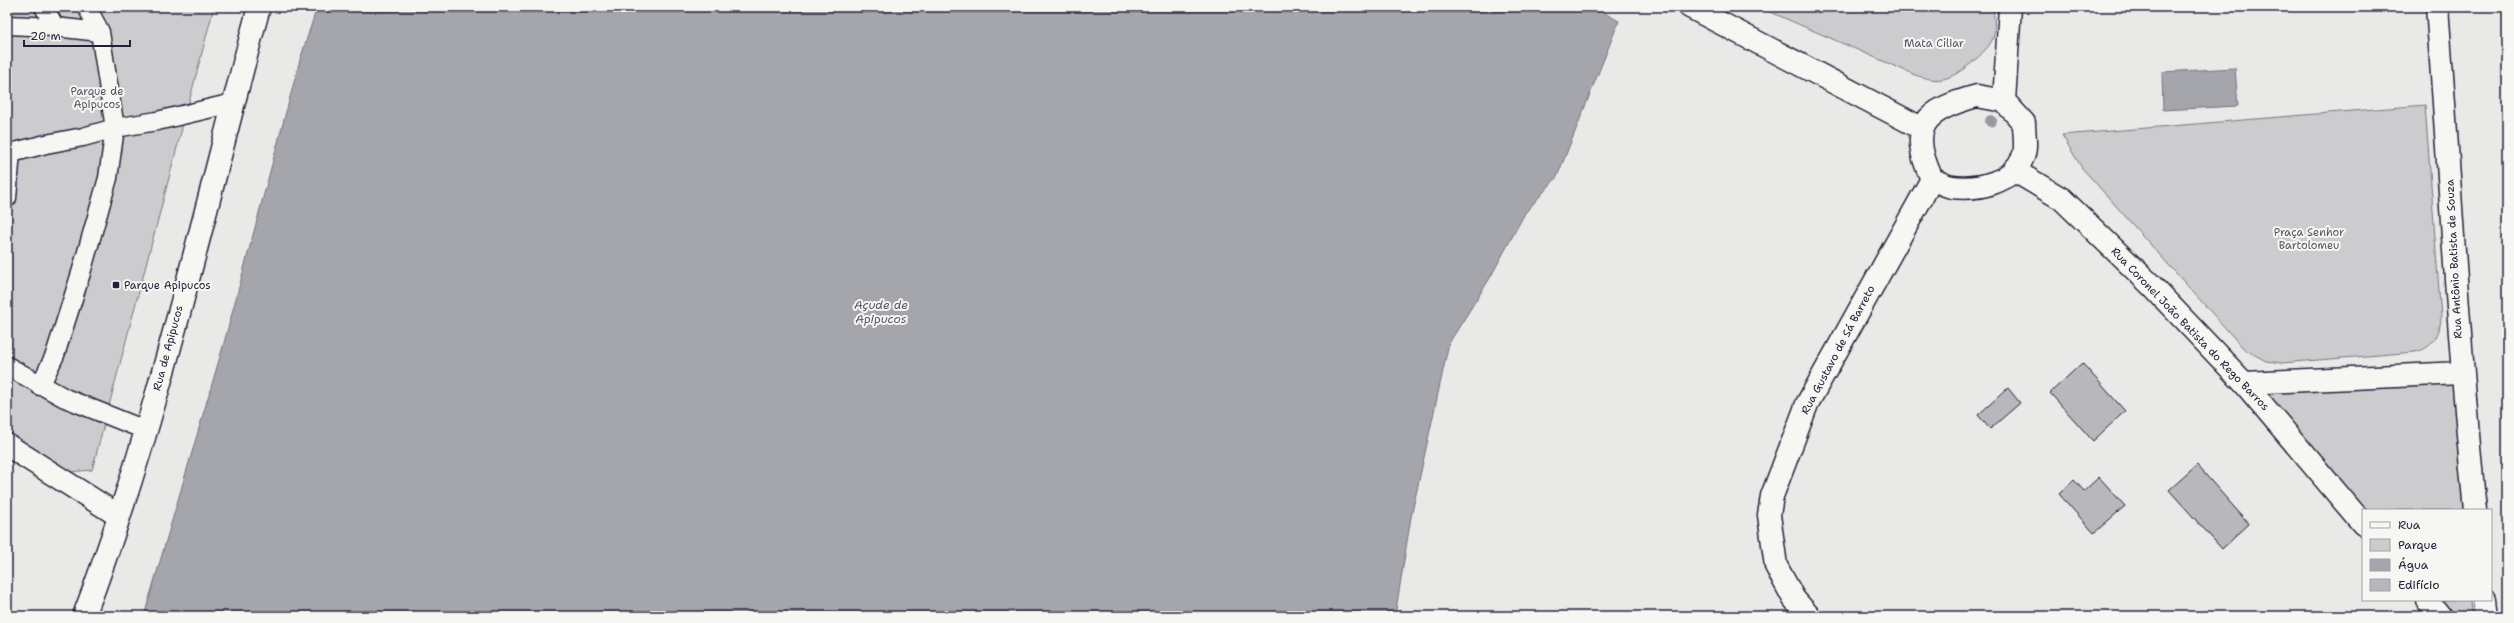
<svg xmlns="http://www.w3.org/2000/svg" width="2514" height="623" font-family="'Shantell Sans',sans-serif">
<style>
.green{fill:#ccccce;stroke:#777784}
.water{fill:#a5a5ac;stroke:#71717f}
.building{fill:#b8b8bc;stroke:#22223b}
.lines{fill:none;stroke-linecap:round;stroke-linejoin:round}
.service-casing{stroke:#22223b;stroke-width:21}
.minor-casing{stroke:#22223b;stroke-width:25}
.tertiary-casing{stroke:#22223b;stroke-width:25}
.secondary-casing{stroke:#22223b;stroke-width:25}
.service{stroke:#f6f6f2;stroke-width:18}
.minor{stroke:#f6f6f2;stroke-width:22}
.tertiary{stroke:#f6f6f2;stroke-width:22}
.secondary{stroke:#f6f6f2;stroke-width:22}
.tree{fill:#9898a1}
.poi-dot{fill:#22223b;stroke:#f6f6f2;stroke-width:1.5}
.labels{text-anchor:middle;dominant-baseline:central;stroke-width:4;stroke-linejoin:round;paint-order:stroke}
.park-label{font-size:11px;fill:#555567;stroke:#f6f6f2}
.street-label{font-size:11px;fill:#22223b;stroke:#f6f6f2}
.poi-label{font-size:11px;fill:#22223b;stroke:#f6f6f2;text-anchor:start}
.water-label{font-size:12px;font-style:italic;fill:#565668;stroke:#f6f6f2}
</style>
<rect width="100%" height="100%" fill="#e9e9e7"/>
<filter id="ink" filterUnits="userSpaceOnUse"><feTurbulence type="fractalNoise" baseFrequency=".025" numOctaves="2"/><feDisplacementMap in="SourceGraphic" scale="8" xChannelSelector="R" yChannelSelector="G"/><feConvolveMatrix kernelMatrix="1 2 1 2 8 2 1 2 1" color-interpolation-filters="sRGB"/></filter>
<g filter="url(#ink)">
<path class="green" d="M7,7H214L92,470L69,472L7,431Z
M1759,7H1993C1994,16 1996,30 1993,38C1988,52 1957,77 1943,79C1933,81 1925,78 1915,75Z
M2425,105L2441,317C2440,334 2434,348 2415,352L2282,363L2266,361L2244,349L2082,168L2062,135Z
M2456,385L2464,510H2363L2260,390Z
M2427,600H2470L2471,616H2440Z"/>
<path class="water" d="M317,7H1593L1619,21L1557,177L1525,213L1490,278L1449,343L1411,517L1395,616H144L224,343L300,60Z
M2235,68L2238,106L2163,110L2162,72Z"/>
<path class="building" d="M2082,363L2125,411L2093,441L2050,393Z
M2008,388L2020,403L1990,429L1978,415Z
M2197,465L2249,524L2222,549L2169,490Z
M2099,477L2125,506L2094,533L2059,494L2074,480L2084,491Z"/>
<g class="lines">
<defs>
<path id="service" d="M44,7L55,27
M87,7L100,32L115,128L157,121L233,103
M7,25L55,27L100,32
M7,154L46,144L83,137L115,128L108,178L81,273L55,355L40,386
M7,198L11,153
M7,366L65,398L145,430"/>
<path id="minor" d="M2437,7C2450,175 2458,343 2475,510
M2004,101L2010,7
M2244,383L2461,373
M7,445L119,516
M2484,600L2486,616
M1809,616L1794,599L1776,566L1769,515L1772,496L1807,404L1932,179"/>
<path id="tertiary" d="M1690,7L1921,128
M1977,96L2004,101L2024,123C2024,133 2027,148 2023,157C2012,183 1978,190 1952,187C1946,186 1938,182 1932,179C1907,126 1925,110 1977,96Z
M2015,171L2062,199L2151,285L2244,383L2363,524
M2427,600L2440,616"/>
<path id="secondary" d="M84,616C159,419 204,210 259,7"/>
</defs>
<use href="#service" class="service-casing"/>
<use href="#minor" class="minor-casing"/>
<use href="#tertiary" class="tertiary-casing"/>
<use href="#secondary" class="secondary-casing"/>
<use href="#service" class="service"/>
<use href="#minor" class="minor"/>
<use href="#tertiary" class="tertiary"/>
<use href="#secondary" class="secondary"/>
</g>
<circle class="tree" cx="1991" cy="121" r="6"/>
</g>
<rect class="poi-dot" x="112" y="281" width="8" height="8" rx="2"/>
<g class="labels">
<g class="park-label">
<text x="1934" y="43">Mata Ciliar</text>
<text x="97" y="91">Parque de<tspan x="97" dy="13">Apipucos</tspan></text>
<text x="2309" y="232">Praça Senhor<tspan x="2309" dy="13">Bartolomeu</tspan></text>
</g>
<g class="street-label">
<text transform="translate(2454 259) rotate(-93)">Rua Antônio Batista de Souza</text>
<text transform="translate(2190 329) rotate(46)">Rua Coronel João Batista do Rego Barros</text>
<text transform="translate(168 348) rotate(-75)">Rua de Apipucos</text>
<text transform="translate(1838 350) rotate(-62)">Rua Gustavo de Sá Barreto</text>
</g>
<g class="poi-label">
<text x="124" y="285">Parque Apipucos</text>
</g>
<g class="water-label">
<text x="881" y="305">Açude de<tspan x="881" dy="14">Apipucos</tspan></text>
</g>
</g>
<rect width="2514" height="623" fill="none" stroke="#f6f6f2" stroke-width="24"/>
<rect x="12" y="12" width="2490" height="599" fill="none" stroke="#22223b" stroke-width="1.5" filter="url(#ink)"/>
<rect x="2362" y="509" width="130" height="92" fill="#f6f6f2" stroke="#a1a1a9"/>
<rect x="2370" y="522" width="20" height="6" fill="#f6f6f2" stroke="#a1a1a9"/>
<text x="2398" y="529" font-size="12" fill="#22223b">Rua</text>
<rect x="2370" y="539" width="20" height="12" fill="#ccccce" stroke="#a1a1a9"/>
<text x="2398" y="549" font-size="12" fill="#22223b">Parque</text>
<rect x="2370" y="559" width="20" height="12" fill="#a5a5ac" stroke="#a1a1a9"/>
<text x="2398" y="569" font-size="12" fill="#22223b">Água</text>
<rect x="2370" y="579" width="20" height="12" fill="#b8b8bc" stroke="#a1a1a9"/>
<text x="2398" y="589" font-size="12" fill="#22223b">Edifício</text>
<path d="M24 40v6h106v-6" fill="none" stroke="#22223b" stroke-width="2"/>
<text x="30" y="40" font-size="12" fill="#22223b" stroke="#f6f6f2" stroke-width="3" paint-order="stroke">20 m</text>
</svg>
